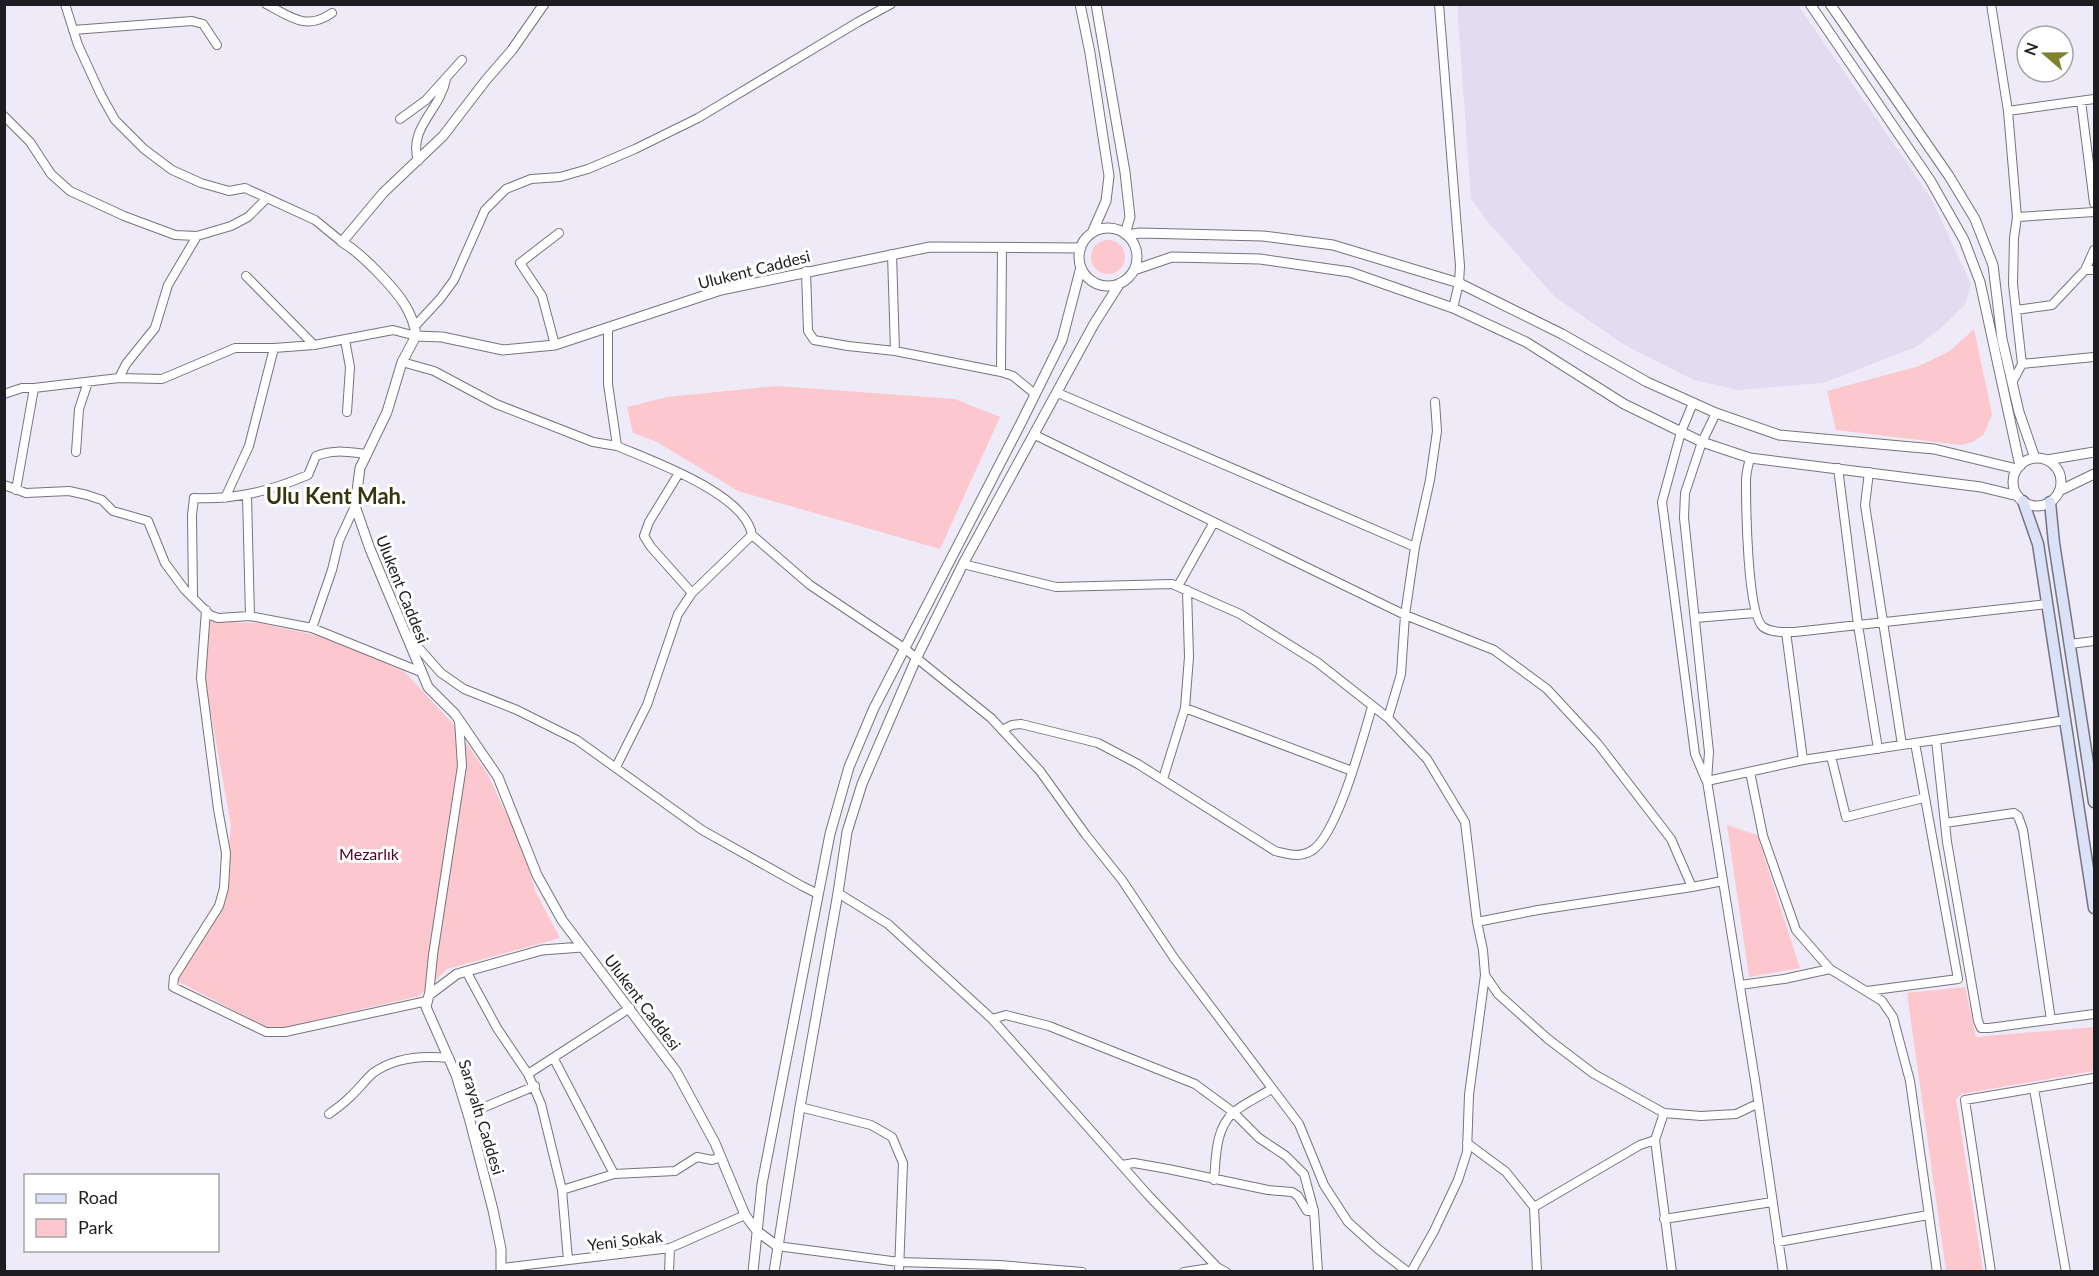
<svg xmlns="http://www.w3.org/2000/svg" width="2099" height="1276" font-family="Lato,sans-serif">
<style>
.built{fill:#e3dcf1}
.green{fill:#fdc7ce}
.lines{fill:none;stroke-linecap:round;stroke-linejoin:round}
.minor-casing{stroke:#77737f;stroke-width:10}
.tertiary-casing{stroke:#77737f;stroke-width:11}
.secondary-casing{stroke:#77737f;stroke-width:13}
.minor{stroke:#fff;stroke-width:8}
.tertiary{stroke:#fff;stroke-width:9}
.secondary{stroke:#dbe2f7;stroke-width:10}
.labels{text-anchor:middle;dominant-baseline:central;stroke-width:6;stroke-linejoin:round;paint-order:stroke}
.street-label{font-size:16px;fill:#1d1c21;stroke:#fff}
.park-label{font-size:16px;fill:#53011d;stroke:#fff}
.district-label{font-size:22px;font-weight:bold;fill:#35360c;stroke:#fff}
</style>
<rect width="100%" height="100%" fill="#efeaf8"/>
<path class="built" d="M1457,5H1798L1931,198L1971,284L1965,305L1941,328L1916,347L1823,383L1738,390L1694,380L1623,344L1555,297L1488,222L1471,199Z"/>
<path class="green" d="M1091 257a17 17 0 1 1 34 0a17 17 0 1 1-34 0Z
M1974,329L1992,414L1984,434L1973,442L1961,445L1836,430L1827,391L1919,366L1950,351Z
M777,386L955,399L1000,417L940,549L738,491L657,442L633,433L627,407L667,397Z
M206,621L259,623L338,640L405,672L453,724L487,773L523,849L536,893L560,938L447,969L419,996L272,1030L175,980L224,907L231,825L204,675Z
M1727,825L1757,835L1800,968L1749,977Z
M1965,987L1976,1037L2094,1027V1071L1961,1094L1956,1099L1983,1271H1946L1907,993Z"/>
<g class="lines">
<defs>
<path id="minor" d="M65,4L78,45L101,95L115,120L144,149L172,170L201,183L229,191L245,188L315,220L342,242
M266,4C291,17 306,31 332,13
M1439,4L1460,266L1459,283L1453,308
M1991,4L2008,111L2017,217L2014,238L2013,284L2022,364L2013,381
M73,30L192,21L203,24L217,45
M2081,101L2094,203
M2008,111L2094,99
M4,116L30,142L51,174L70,191L124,216L175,235L197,236L231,226L248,217L267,198
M400,119L426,100L462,60
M418,161C408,127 440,111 446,79
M2017,217L2094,212
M892,254L895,351
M2085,270L2094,250
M806,271L808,331L814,340L848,346L895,351L1001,372L1013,376L1035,394
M246,276L314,345
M2016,310L2052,305L2085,270H2094
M415,326L440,299L454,280L485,210L506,189L531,179L560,177L588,169L635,149L698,118L858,22L891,4
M608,328V384L617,446C652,461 746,494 752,535L810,585L904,648L991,718L1040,771L1086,835L1122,880L1174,958L1299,1124L1324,1185L1348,1222L1378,1249L1408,1272
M345,340L350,367L347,412
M555,345L542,296L520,263L559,233
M402,362L434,371L496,404L593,442L617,446
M2022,364L2094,357
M1001,372L1002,247
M119,378L126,364L155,328L168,285L197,236
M1058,393L1415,547
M4,394L22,388H34
M1693,403L1681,432L1662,502L1695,754L1706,780
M1716,413L1702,442L1685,493L1684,518L1709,752L1707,781L1755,1080L1783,1272
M1035,435L1405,615L1494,650L1547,689L1598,744L1671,839L1692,887L1723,881
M76,452L79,409L88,382
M1750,458C1748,466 1746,473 1746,481C1746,504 1747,614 1763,627C1772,633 1784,632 1795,632L2047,604
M1838,468L1858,625L1878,749
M1869,472L1865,505L1902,745
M679,473L649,522L644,536L651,547L692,593
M4,485L26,493L69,491L87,495L102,500L113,511L148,521L165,563L185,590L210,615L218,618L250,616L312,628L421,672
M16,490L34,388L119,378L162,379L235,348H274L314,345L393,330L416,336
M247,496L250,616
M225,498L249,446L274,348
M963,564L1056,587L1172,584L1240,614L1317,662L1388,718L1427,759L1465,822L1477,922L1483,950L1485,975L1498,994L1548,1039L1594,1074L1664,1113L1701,1116L1736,1114L1757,1104
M1178,586L1214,522
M193,598L192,515L194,498C235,500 270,491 308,475L316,456C333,449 348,452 367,454
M206,610L201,678L218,809L226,853L224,888L219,906L174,977L173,987L266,1032H285L427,1001
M1695,618L1755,613
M312,628L332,570L339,541L355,506
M1786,632L1803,760
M409,637L441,673L464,689L517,710L577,740L702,830L802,886L818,894
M2070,644L2094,641
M1185,708L1352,771
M1388,718L1401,674L1405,615L1415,547L1430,480L1437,431L1435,402
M1002,730L1012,725L1021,724L1098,743L1138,764L1275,851C1288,854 1299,858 1311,851C1337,837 1363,737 1372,707
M1936,740L1947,842L1978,1021L1981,1028H1989L2094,1014
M1831,756L1846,817L1924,798
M616,767L647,705L678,614L692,593L752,535
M1750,772L1763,836L1796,930L1830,969L1882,1001L1893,1017L1910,1081L1937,1272
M1163,779L1185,708L1189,657L1187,590
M1707,781L1803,760L2066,720
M1945,823L2014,813L2018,816L2023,830L2051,1020
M838,893L888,924L992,1019L1148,1195L1217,1267
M1477,922L1538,910L1692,887
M466,971L497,1028L528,1074L541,1104L562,1190L568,1260
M1740,985L1784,979L1830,969
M1867,991L1958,979L1915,743
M429,995L433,955L462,766L459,720
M992,1019L1006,1015L1049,1026L1195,1084L1233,1112L1259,1138L1286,1156L1304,1174L1314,1211L1318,1272
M554,1059L614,1174
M528,1074L630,1008
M2034,1089L2066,1272
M800,1107L871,1125L892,1137L903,1163L899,1272
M1664,1113L1655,1140L1672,1272
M329,1114C336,1109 344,1103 350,1097C358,1090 365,1080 373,1073C395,1057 422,1055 449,1058
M468,1114L535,1086
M1467,1143L1506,1172L1534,1207L1537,1272
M1122,1165L1134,1163L1168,1169L1268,1190L1292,1192L1298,1196L1307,1211H1314
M1214,1180C1216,1158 1215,1128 1234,1112C1245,1103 1259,1097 1271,1089
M562,1190L614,1174L675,1171L697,1157L712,1160L721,1157
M1534,1207L1640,1145L1655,1140
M1664,1219L1772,1202
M1778,1242L1928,1215
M777,1246L899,1262L999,1265L1082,1272
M502,1268L670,1248L745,1215
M669,1272L670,1248
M1184,1272L1217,1267L1226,1272
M1411,1272L1434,1231L1458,1180L1467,1152L1469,1095L1485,975
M1991,1272L1965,1100L2094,1078"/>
<path id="tertiary" d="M1080,4L1090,53L1109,176L1106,201L1092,233
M1096,4L1125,172L1130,217L1125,234
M1810,4L1930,180L1964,240L1980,282L2020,466
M1830,4L1949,176L1975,219L1993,265L2002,339L2019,412L2035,458
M1079 257a29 29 0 1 1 58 0a29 29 0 1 1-58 0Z
M1127,235L1140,233L1263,236L1333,245L1459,283L1562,334L1647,382L1716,413L1779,435L1934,449L2017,469
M1134,270L1172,257L1260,259L1350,272L1453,308L1526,342L1624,404L1702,442L1750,458L1981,487L2018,496
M416,336C415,325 411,315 405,305C394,287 360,252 342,242L383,193L443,136L486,80L512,50L544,4
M2013 482a24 24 0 1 1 48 0a24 24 0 1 1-48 0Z
M2047,460L2094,452
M2059,491L2094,474
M777,1246L757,1231L745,1215L715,1143L676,1071L562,920L537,875L498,777L455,714L428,687L370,549L355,506L360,468L387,412L402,362L416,336L442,337L503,350L555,345L721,290L930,247L1081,248
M501,1272V1249L493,1210L470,1121L456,1075L426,1007L429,995L457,974L542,950L582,947
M753,1272L762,1184L830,834L849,767L874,708L1022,421L1062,340L1081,267
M774,1272L800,1107L838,893L847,832L862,784L916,659L963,564L1094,324L1120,283"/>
<path id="secondary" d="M2023,501L2038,544L2094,908
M2050,502L2054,543L2094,802"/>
</defs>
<use href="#minor" class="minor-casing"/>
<use href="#tertiary" class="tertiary-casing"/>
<use href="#secondary" class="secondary-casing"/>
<use href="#minor" class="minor"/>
<use href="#tertiary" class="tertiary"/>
<use href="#secondary" class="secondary"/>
</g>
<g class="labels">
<g class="street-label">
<text transform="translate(754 269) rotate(-14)">Ulukent Caddesi</text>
<text transform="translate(403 589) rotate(68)">Ulukent Caddesi</text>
<text transform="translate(643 1002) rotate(53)">Ulukent Caddesi</text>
<text transform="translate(482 1117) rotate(73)">Sarayaltı Caddesi</text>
<text transform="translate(625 1240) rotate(-7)">Yeni Sokak</text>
</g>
<g class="park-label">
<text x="369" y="853">Mezarlık</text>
</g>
<g class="district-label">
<text x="336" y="495">Ulu Kent Mah.</text>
</g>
</g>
<rect width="2099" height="1276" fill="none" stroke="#1d1c21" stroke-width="12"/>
<rect x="24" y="1174" width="195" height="78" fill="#ffffff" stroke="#a5a4a6" stroke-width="1.5"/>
<rect x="36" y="1194" width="30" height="9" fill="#dbe2f7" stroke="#a5a4a6" stroke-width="1.5"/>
<text x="78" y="1204" font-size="18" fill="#1d1c21">Road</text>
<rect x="36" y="1219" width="30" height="18" fill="#fdc7ce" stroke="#a5a4a6" stroke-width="1.5"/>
<text x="78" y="1234" font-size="18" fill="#1d1c21">Park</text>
<g transform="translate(2045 54) rotate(290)"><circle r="28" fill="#ffffff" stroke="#a5a4a6" stroke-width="1.5"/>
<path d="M0-4.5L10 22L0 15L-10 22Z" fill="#80822c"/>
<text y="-9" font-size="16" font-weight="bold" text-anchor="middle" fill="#1d1c21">N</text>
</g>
</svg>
